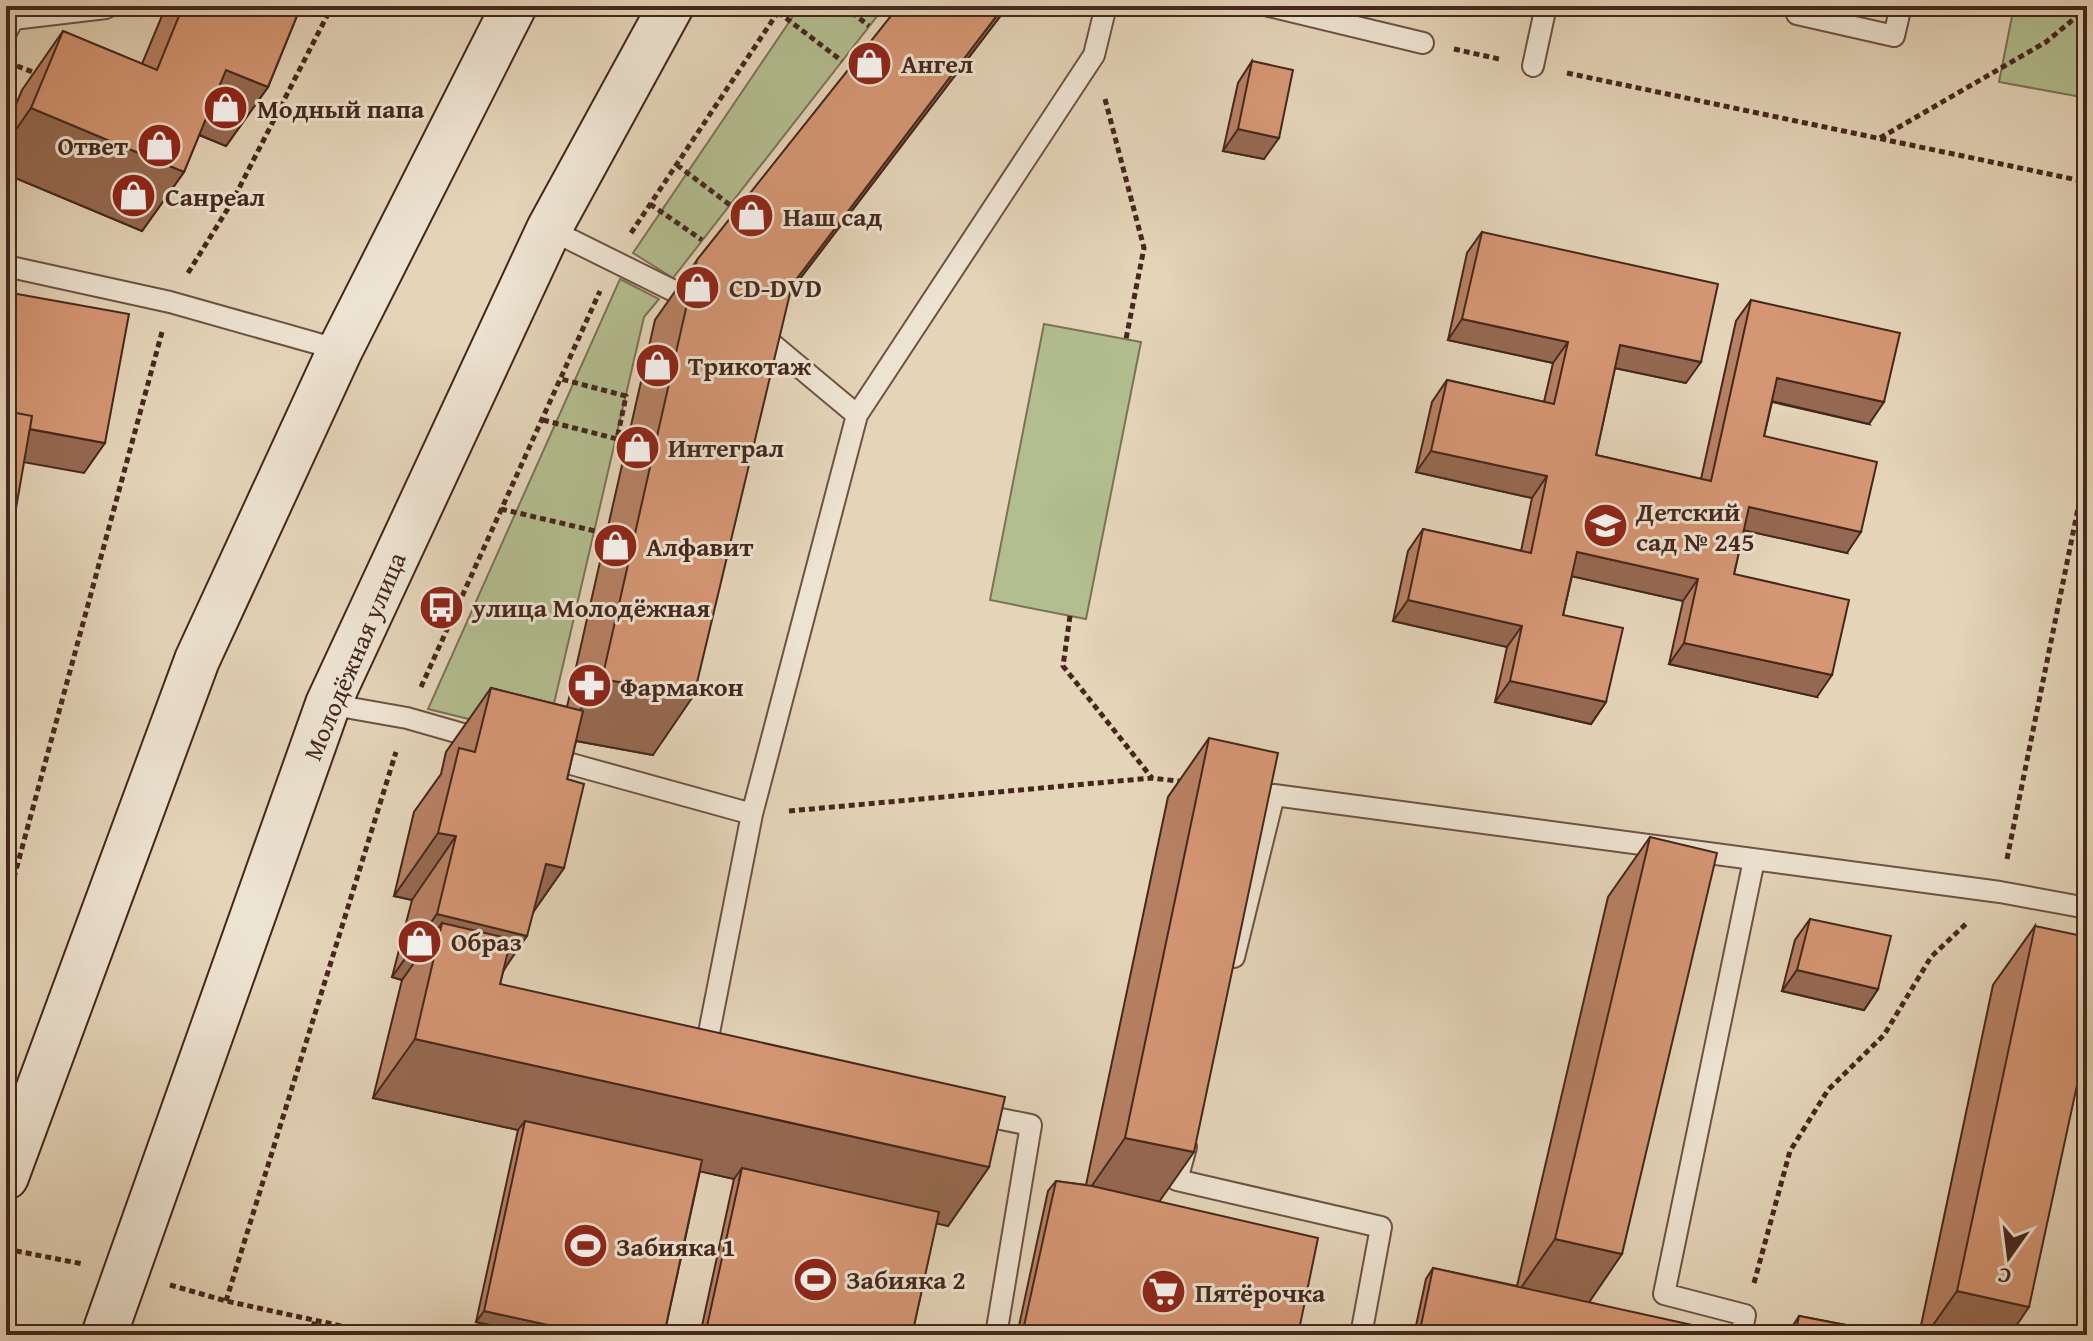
<svg xmlns="http://www.w3.org/2000/svg" width="2093" height="1341" font-family="'Gentium Book Plus',serif">
<style>
.green{fill:#b2bd90;stroke:#7c7256;stroke-width:2}
.lines{fill:none;stroke-linecap:round;stroke-linejoin:round}
.lane-casing{stroke:#6d5244;stroke-width:24}
.secondary-casing{stroke:#45271d;stroke-width:48}
.path{stroke:#45271d;stroke-width:5;stroke-dasharray:6 4;stroke-linecap:butt}
.lane{stroke:#ede3d1;stroke-width:20}
.secondary{stroke:#ede3d1;stroke-width:44}
.wall{fill:#b78164;stroke:#45271d;stroke-width:2}
.shaded-wall{fill:#956951;stroke:#45271d;stroke-width:2}
.building{fill:#d59674;stroke:#45271d;stroke-width:2}
.labels{text-anchor:middle;dominant-baseline:central;stroke-width:6;stroke-linejoin:round;paint-order:stroke}
.poi-label{font-size:26px;font-weight:bold;fill:#45271d;stroke:#ede3d1;text-anchor:start}
.street-label{font-size:26px;fill:#45271d;stroke:#ede3d1}
</style>
<rect width="100%" height="100%" fill="#e4d4b8"/>
<filter id="stains"><feTurbulence type="fractalNoise" baseFrequency=".0025" numOctaves="4"/><feColorMatrix values="0 0 0 0 .2 0 0 0 0 .09 0 0 0 0 .02 0 0 0 .5 -.17"/></filter>
<radialGradient id="worn" r=".72"><stop offset=".6" stop-color="#630" stop-opacity="0"/><stop offset="1" stop-color="#630" stop-opacity=".3"/></radialGradient>
<path class="green" d="M800,6H885L673,278L633,253Z
M2014,6H2087V98L1999,82Z
M620,279L659,299L644,317L546,738L428,709Z
M1044,324L1141,342L1086,619L990,600Z"/>
<g class="lines">
<defs>
<path id="lane" d="M1269,6L1423,43
M1799,6L1797,14L1894,36L1901,6
M6,33L13,19L106,8L107,6
M1533,66L1546,6
M549,229L674,291
M6,266L170,302L340,350
M760,334L857,415
M328,704L407,718L484,740
M546,757L752,814L857,415L1094,55L1106,6
M1234,957L1274,795L2000,892L2087,908
M704,1058L752,814
M976,1114L1031,1125L996,1335
M1186,1147L1177,1180L1381,1227L1361,1335
M1741,1335L1745,1315L1664,1294L1754,860"/>
<path id="secondary" d="M6,1177L197,660L340,350L514,6
M104,1335L328,704L549,229L671,6"/>
</defs>
<use href="#lane" class="lane-casing"/>
<use href="#secondary" class="secondary-casing"/>
<path class="path" d="M844,6L869,26
M778,12L842,61
M1454,49L1499,59
M17,66L38,74
M1567,73L2087,182
M1105,99L1144,248L1126,339
M1880,138L2046,42L2087,8
M677,165L730,205
M650,204L702,240
M631,233L782,6
M188,273L232,202L332,6
M543,420L617,439L626,396L561,379
M501,509L595,531
M1070,616L1063,666L1152,778
M421,687L600,291
M789,811L1152,778L1185,782
M2007,859L2087,464
M6,907L162,332
M6,1249L83,1264
M1754,1283L1790,1151L1828,1090L1884,1035L1931,957L1968,922
M170,1285L226,1301L383,1335
M226,1301L396,752
M308,1335L315,1322"/>
<use href="#lane" class="lane"/>
<use href="#secondary" class="secondary"/>
</g>
<path class="wall" d="M166,6H301L268,87L226,146L199,135L184,172L142,231L6,174V128L22,90L63,31L142,64Z
M899,6H1008L790,292L653,755L576,741L567,779L564,868L534,911L503,972L500,984L989,1167L948,1226L936,1223L912,1335H700L734,1179L700,1171L664,1335H536L476,1322L518,1130L373,1098L402,980L392,977L412,900L394,896L414,812L441,774L446,752L491,688L567,707L655,320L697,260Z
M1252,61L1264,159L1223,151L1238,83Z
M1482,232L1686,383L1615,368L1596,455L1701,479L1736,321L1751,300L1869,424L1772,402L1764,436L1847,553L1744,530L1734,574L1817,697L1669,664L1683,601L1572,576L1563,615L1606,702L1591,724L1495,702L1507,647L1393,621L1408,551L1423,529L1521,551L1532,498L1416,472L1432,402L1447,380L1544,402L1553,363L1448,340L1467,253Z
M1209,738L1159,1202L1298,1335H1017L1048,1191L1056,1181L1086,1185L1168,797Z
M1650,837L1589,1302L1705,1335H1414L1426,1279L1433,1268L1517,1286L1608,897Z
M1810,919L1878,989L1864,1010L1782,991L1795,940Z
M2035,926L2010,1335H1919L1993,985Z
M1799,1316L1898,1335H1790L1792,1327Z"/>
<path class="shaded-wall" d="M1004,6H1008L750,344L792,285Z
M226,70L268,87L226,146L185,129Z
M31,108L184,172L142,231L6,174V144Z
M1238,129L1279,138L1264,159L1223,151Z
M1462,319L1568,342L1553,363L1448,340Z
M1620,345L1701,362L1686,383L1605,366Z
M1777,378L1884,402L1869,424L1763,399Z
M6,425L105,443L84,473L6,459Z
M1431,451L1547,476L1532,498L1416,472Z
M1749,507L1861,532L1847,553L1734,528Z
M1577,552L1698,579L1683,601L1562,574Z
M1408,600L1522,626L1507,647L1393,621Z
M1684,643L1832,675L1817,697L1669,664Z
M602,679L694,695L653,755L560,738Z
M1510,681L1606,702L1591,724L1495,702Z
M438,833L456,836L412,900L394,896Z
M546,864L564,868L519,932Z
M437,914L527,936L483,1000L442,923L402,980L392,977Z
M1797,970L1878,989L1864,1010L1782,991Z
M415,1039L989,1167L948,1226L739,1180L742,1168L734,1179L523,1132L525,1121L518,1130L373,1098Z
M1125,1138L1194,1152L1152,1212L1084,1197Z
M1555,1239L1622,1254L1581,1314L1514,1298Z
M1957,1291L2029,1307L2010,1335H1926Z
M484,1311L594,1335H536L476,1322Z"/>
<path class="building" d="M183,6H301L268,87L226,70L184,172L31,108L63,31L157,70Z
M899,6H1004L792,285L694,695L602,679L697,260Z
M1252,61L1293,70L1279,138L1238,129Z
M1482,232L1718,284L1701,362L1620,345L1596,455L1711,481L1751,300L1900,333L1884,402L1777,378L1764,436L1877,462L1861,532L1749,507L1734,574L1849,600L1832,675L1684,643L1698,579L1577,552L1563,615L1623,628L1606,702L1510,681L1522,626L1408,600L1423,529L1531,553L1547,476L1431,451L1447,380L1554,404L1568,342L1462,319Z
M6,292L129,314L105,443L30,429L32,416L6,411Z
M6,411L32,416L6,566Z
M491,688L583,711L567,779L584,784L564,868L546,864L527,936L437,914L456,836L438,833L459,748L475,752Z
M1209,738L1278,753L1194,1152L1125,1138Z
M1650,837L1717,853L1622,1254L1555,1239Z
M1810,919L1891,936L1878,989L1797,970Z
M442,923L511,939L500,984L1005,1097L989,1167L415,1039Z
M2035,926L2087,937V1039L2029,1307L1957,1291Z
M525,1121L702,1160L664,1335H594L484,1311Z
M742,1168L939,1212L912,1335H705Z
M1056,1181L1092,1186L1318,1238L1298,1335H1022Z
M1433,1268L1706,1328L1705,1335H1419Z
M1799,1316L1898,1335H1795Z"/>
<defs>
<symbol id="shop-disc" viewBox="-11 -11 22 22"><circle r="9.5" fill="#8f2418" stroke="#ede3d1"/><path d="M-5-2.5h2.3a2.7 3.5 0 0 1 5.4 0H5L5.5 6h-11ZM-1.5-2.5h3a1.5 2.3 0 0 0-3 0Z" fill="#fff"/></symbol>
<symbol id="school-disc" viewBox="-11 -11 22 22"><circle r="9.5" fill="#8f2418" stroke="#ede3d1"/><path d="M0-5L7-2L0 1L-7-2ZM-4 1L0 2.5L4 1V4Q0 6-4 4Z" fill="#fff"/></symbol>
<symbol id="bus-disc" viewBox="-11 -11 22 22"><circle r="9.5" fill="#8f2418" stroke="#ede3d1"/><path d="M-5-6H5V4H4V6H2V4H-2V6H-4V4H-5ZM-3.5-4V0h7V-4ZM-3.5 1.2v1.5H-2V1.2ZM2 1.2v1.5H3.5V1.2Z" fill="#fff"/></symbol>
<symbol id="pharmacy-disc" viewBox="-11 -11 22 22"><circle r="9.5" fill="#8f2418" stroke="#ede3d1"/><path d="M-2-6h4v4h4v4h-4v4h-4v-4h-4v-4h4Z" fill="#fff"/></symbol>
<symbol id="stadium-disc" viewBox="-11 -11 22 22"><circle r="9.5" fill="#8f2418" stroke="#ede3d1"/><path d="M0-5a6.5 5 0 1 0 0 10a6.5 5 0 1 0 0-10ZM-3.5-1.8h7v3.6h-7Z" fill="#fff"/></symbol>
<symbol id="supermarket-disc" viewBox="-11 -11 22 22"><circle r="9.5" fill="#8f2418" stroke="#ede3d1"/><path d="M-6-5.5h2.5l.6 2H6L4.5 2H-2.5L-4.4-4H-6ZM-1.5 3.2a1.3 1.3 0 1 0 .1 0ZM3 3.2a1.3 1.3 0 1 0 .1 0Z" fill="#fff"/></symbol>
</defs>
<g fill-rule="evenodd">
<use href="#shop-disc" x="844" y="38" width="51" height="51"/>
<use href="#shop-disc" x="200" y="82" width="51" height="51"/>
<use href="#shop-disc" x="134" y="120" width="51" height="51"/>
<use href="#shop-disc" x="108" y="170" width="51" height="51"/>
<use href="#shop-disc" x="726" y="190" width="51" height="51"/>
<use href="#shop-disc" x="672" y="262" width="51" height="51"/>
<use href="#shop-disc" x="632" y="340" width="51" height="51"/>
<use href="#shop-disc" x="612" y="422" width="51" height="51"/>
<use href="#school-disc" x="1580" y="500" width="51" height="51"/>
<use href="#shop-disc" x="590" y="520" width="51" height="51"/>
<use href="#bus-disc" x="416" y="582" width="51" height="51"/>
<use href="#pharmacy-disc" x="564" y="660" width="51" height="51"/>
<use href="#shop-disc" x="394" y="916" width="51" height="51"/>
<use href="#stadium-disc" x="560" y="1220" width="51" height="51"/>
<use href="#stadium-disc" x="790" y="1254" width="51" height="51"/>
<use href="#supermarket-disc" x="1138" y="1266" width="51" height="51"/>
</g>
<g class="labels">
<g class="poi-label">
<text x="901" y="63">Ангел</text>
<text x="257" y="108">Модный папа</text>
<text x="128" y="145" text-anchor="end">Ответ</text>
<text x="165" y="196">Санреал</text>
<text x="783" y="216">Наш сад</text>
<text x="729" y="287">CD-DVD</text>
<text x="688" y="365">Трикотаж</text>
<text x="668" y="447">Интеграл</text>
<text x="1636" y="511">Детский<tspan x="1636" dy="30">сад № 245</tspan></text>
<text x="646" y="546">Алфавит</text>
<text x="472" y="607">улица Молодёжная</text>
<text x="620" y="686">Фармакон</text>
<text x="451" y="941">Образ</text>
<text x="616" y="1246">Забияка 1</text>
<text x="846" y="1279">Забияка 2</text>
<text x="1195" y="1292">Пятёрочка</text>
</g>
<g class="street-label">
<text transform="translate(354 656) rotate(-67)">Молодёжная улица</text>
</g>
</g>
<rect width="2093" height="1341" fill="none" stroke="#e4d4b8" stroke-width="32"/>
<rect x="8" y="8" width="2077" height="1325" fill="none" stroke="#45271d" stroke-width="4"/>
<rect x="16" y="16" width="2061" height="1309" fill="none" stroke="#45271d" stroke-width="2"/>
<g transform="translate(2009 1257) rotate(194)" stroke="#ede3d1" stroke-width="6" paint-order="stroke">
<path d="M0-6L14 30L0 20L-14 30Z" fill="#45271d"/>
<text y="-12" font-size="22" font-weight="bold" text-anchor="middle" fill="#45271d">С</text>
</g>
<rect width="100%" height="100%" filter="url(#stains)"/>
<rect width="100%" height="100%" fill="url(#worn)"/>
</svg>
